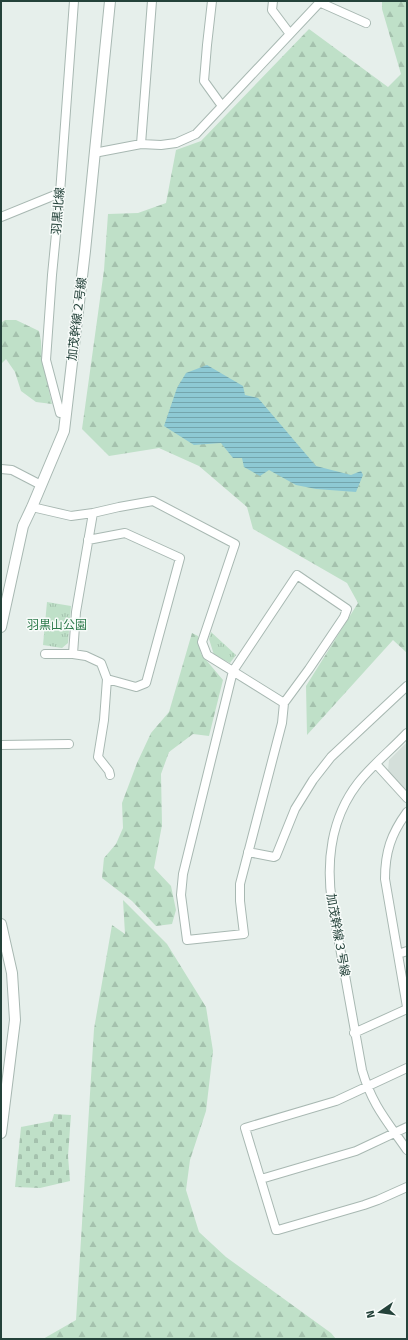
<svg xmlns="http://www.w3.org/2000/svg" width="408" height="1340" font-family="'Fira Sans','Noto Sans JP',sans-serif">
<style>
.built{fill:#d4dfda}
.grass{fill:url(#grass-tufts)}
.forest{fill:url(#forest-firs)}
.cemetery{fill:url(#cemetery-stones)}
.water{fill:url(#water-rules)}
.lines{fill:none;stroke-linecap:round;stroke-linejoin:round}
.minor-casing{stroke:#a8b8b2;stroke-width:10}
.tertiary-casing{stroke:#a8b8b2;stroke-width:12}
.minor{stroke:#fff;stroke-width:8}
.tertiary{stroke:#fff;stroke-width:10}
.labels{text-anchor:middle;dominant-baseline:central;stroke-width:3;stroke-linejoin:round;paint-order:stroke}
.street-label{font-size:12px;fill:#24423a;stroke:#f7fbf9}
.park-label{font-size:12px;fill:#2d7a4b;stroke:#f7fbf9}
</style>
<defs>
<pattern id="grass-tufts" width="24" height="20" patternUnits="userSpaceOnUse"><rect width="24" height="20" fill="#bfe0c8"/><path d="M3 7l-1-3M5 7V3M7 7l1-3M15 17l-1-3M17 17v-4M19 17l1-3" fill="none" stroke="#a4c1ad"/></pattern>
<pattern id="forest-firs" width="22" height="20" patternUnits="userSpaceOnUse"><rect width="22" height="20" fill="#bfe0c8"/><path d="M5 1l3.5 6h-7zM16 11l3.5 6h-7z" fill="#a4c1ad"/></pattern>
<pattern id="cemetery-stones" width="16" height="16" patternUnits="userSpaceOnUse"><rect width="16" height="16" fill="#bfe0c8"/><path d="M2 7V4a2 2 0 0 1 4 0v3zM10 15v-3a2 2 0 0 1 4 0v3z" fill="#a4c1ad"/></pattern>
<pattern id="water-rules" width="6" height="5" patternUnits="userSpaceOnUse"><rect width="6" height="5" fill="#8ec9d4"/><path d="M0 2.5h6" fill="none" stroke="#74a5ad"/></pattern>
</defs>
<rect width="100%" height="100%" fill="#e6efeb"/>
<path class="built" d="M407,742V791L388,771L389,760Z"/>
<path class="grass" d="M47,602L71,606L68,643L62,648L43,645Z
M211,632L236,655L230,663L214,655L209,639Z"/>
<path class="forest" d="M382,1H407V653L393,640L307,735L306,686L358,603L347,583L253,529L247,507L199,466L159,448L109,456L82,429L104,270L108,214L138,213L166,203L176,150L201,141L309,29L388,87L401,74L382,9Z
M5,320H16L39,331L41,341L42,360L52,404L36,402L21,391L15,372L6,359L1,364V323Z
M192,633L198,636L201,654L223,680L209,736L193,734L169,752L161,774L162,825L154,868L171,886L176,910L172,924L156,926L132,901L102,878L104,858L116,844L123,828L122,803L137,763L151,733L169,712Z
M123,900L167,944L206,1007L213,1051L206,1111L190,1160L186,1190L199,1232L226,1257L331,1333L336,1339H43L76,1320L94,1029L112,925L125,934Z"/>
<path class="cemetery" d="M54,1114L71,1115L68,1156L70,1181L40,1188L15,1187L21,1127L52,1121Z"/>
<path class="water" d="M207,365L243,386L245,395L258,398L316,466L351,475L361,471L363,475L356,492L316,489L296,485L269,470L260,476L244,467L242,458H233L221,443L194,445L164,426L177,388L186,373Z"/>
<g class="lines">
<defs>
<path id="minor" d="M212,1L207,45L204,81L222,106
M273,1L272,10L290,34
M319,2L366,23
M141,144L152,1
M94,153L141,144L161,145L176,143L196,134L321,1
M1,217L60,193
M66,413H60L46,360L52,275L60,193L74,1
M1,469L12,470L41,485
M32,507L71,516L93,513L76,612L73,654H45
M93,513L119,507L153,501L235,544L202,642L207,655L284,703
M297,575L347,609L344,617L309,669L284,703L282,723L240,884V901L244,934L187,940L181,895L183,874L233,671Z
M73,654L86,656L101,663L107,679L136,687L146,683L180,558L125,533L88,540
M107,679L104,720L98,757L109,771L110,775
M407,733C391,750 372,765 358,783C331,818 326,862 332,903L362,1070C372,1105 387,1121 407,1150
M1,745L69,744
M376,764L407,798
M407,812C391,834 385,852 385,879L407,1007
M248,852L274,857L276,856L295,809L313,780L331,757L407,686
M398,954L407,951
M354,1033L407,1009
M407,1068L336,1101L245,1128L276,1230H278L364,1205L378,1200L407,1187
M261,1179L356,1151L407,1127"/>
<path id="tertiary" d="M1,627L23,526L32,507L64,431L85,251L110,1
M1,924L12,973L15,1020L1,1133"/>
</defs>
<use href="#minor" class="minor-casing"/>
<use href="#tertiary" class="tertiary-casing"/>
<use href="#minor" class="minor"/>
<use href="#tertiary" class="tertiary"/>
</g>
<g class="labels">
<g class="street-label">
<text transform="translate(58 211) rotate(-85)">羽黒北線</text>
<text transform="translate(77 319) rotate(-83)">加茂幹線２号線</text>
<text transform="translate(338 935) rotate(80)">加茂幹線３号線</text>
</g>
<g class="park-label">
<text x="57" y="625">羽黒山公園</text>
</g>
</g>
<rect width="408" height="1340" fill="none" stroke="#24423a" stroke-width="4"/>
<g transform="translate(380 1312) rotate(257)" stroke="#f7fbf9" stroke-width="3" paint-order="stroke">
<path d="M0-3L7 15L0 10L-7 15Z" fill="#24423a"/>
<text y="-6" font-size="11" font-weight="bold" text-anchor="middle" fill="#24423a">N</text>
</g>
</svg>
